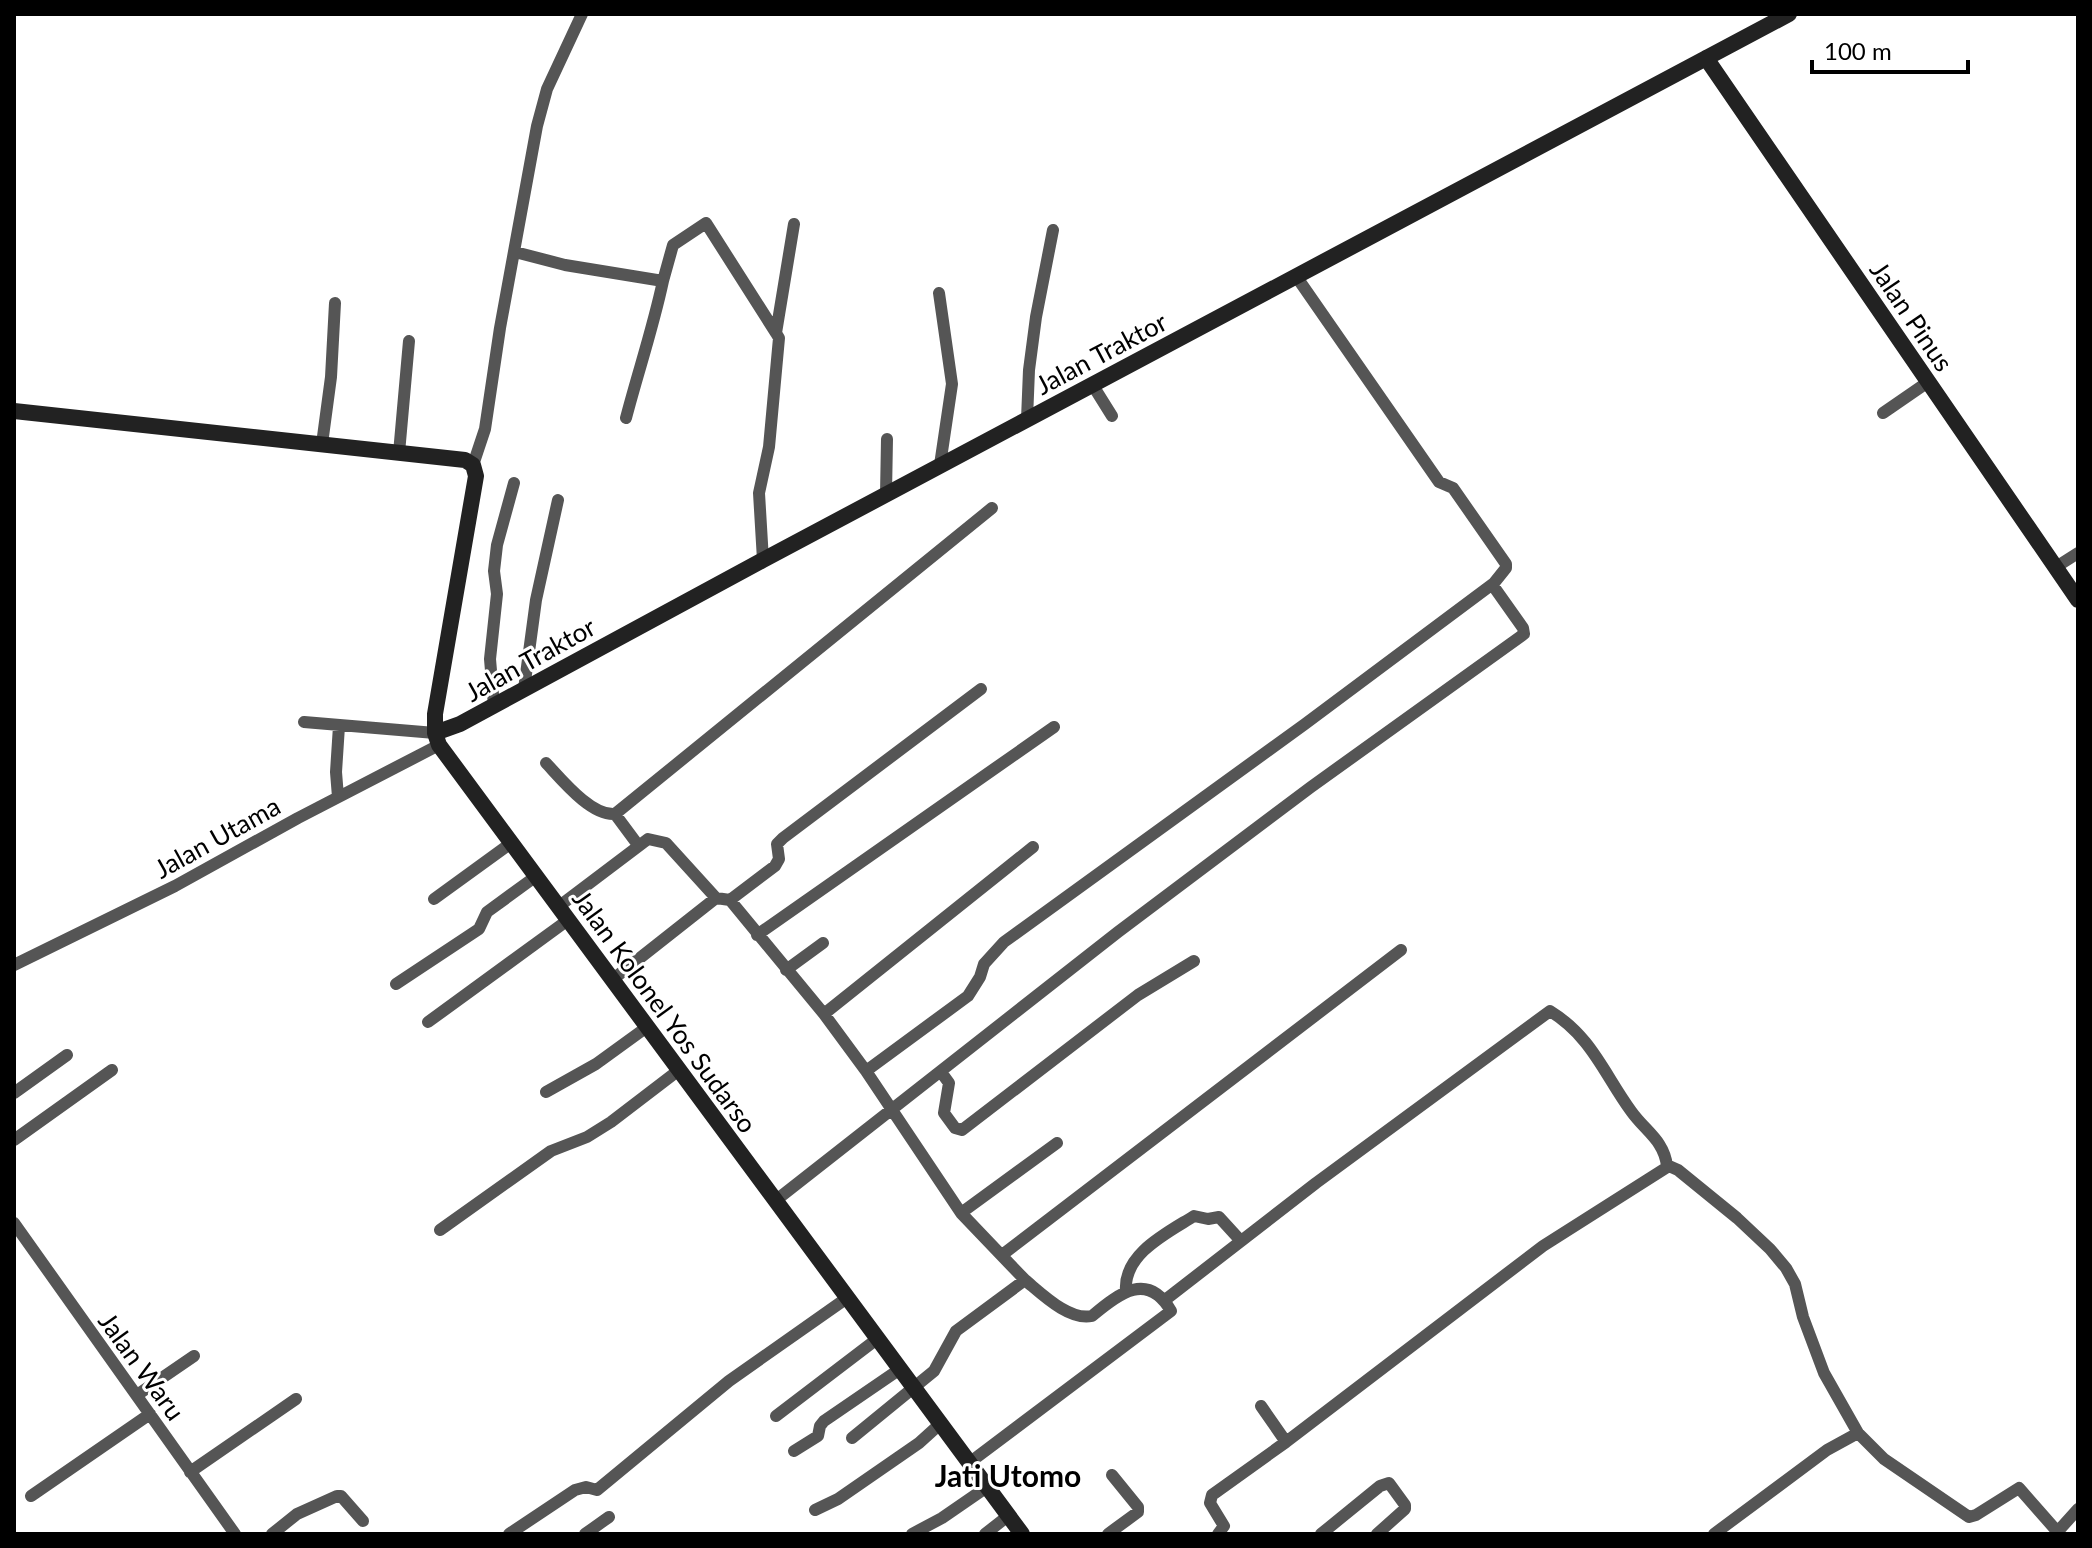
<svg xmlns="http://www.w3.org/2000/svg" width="2092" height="1548" font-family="Lato,sans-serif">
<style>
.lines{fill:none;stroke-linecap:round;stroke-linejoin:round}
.street{stroke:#555;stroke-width:12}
.secondary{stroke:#222;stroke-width:16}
.labels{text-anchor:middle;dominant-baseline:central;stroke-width:6;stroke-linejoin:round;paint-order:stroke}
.street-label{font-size:26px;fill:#000;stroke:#fff}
.quarter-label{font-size:30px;font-weight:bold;fill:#000;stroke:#fff}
</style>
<rect width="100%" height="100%" fill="#fff"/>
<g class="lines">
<path class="street" d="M515,252L565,265L663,281L673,245L706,223L776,333
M939,293L952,384L940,465
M1092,384L1112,416
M1883,413L1928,382
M626,418C638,372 653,328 663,281
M1027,419L1029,370L1036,317L1053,230
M322,444L331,377L335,303
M399,453L409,341
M473,465L485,429L500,328L537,126L547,89L582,14
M886,494L887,439
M763,560L759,493L769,447L779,338L776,333L794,224
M2056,567L2078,553
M524,689L536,600L558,500
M494,706L490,659L497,594L494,571L497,545L514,483
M304,722L435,733
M546,763C562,780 591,816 615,814L638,845
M338,797L336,772L339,726
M615,814L992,508
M434,899L511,843
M730,900L824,1014L866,1071L961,1213L1025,1280L956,1331L934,1371L852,1438
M558,907L648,839L666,843L716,898L730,900L775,866L779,859L777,844L783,838L981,689
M757,935L1054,727
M14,965L175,886L298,818L439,745
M786,970L823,943
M612,980L716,898
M396,984L479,929L487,912L535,877
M824,1014L1033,847
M428,1022L568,920
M866,1071L968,996L980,977L984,964L1004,942L1305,724L1494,583
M941,1072L949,1083L944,1113L955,1128L962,1130L1138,995L1194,961
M546,1092L596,1064L647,1027
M14,1093L67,1055
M14,1140L112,1070
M775,1201L1118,932L1311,787L1524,634L1523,628L1494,587V583L1506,568V564L1453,488L1439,482L1296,276
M961,1213L1057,1143
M14,1223L235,1534
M440,1230L551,1151L587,1137L611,1122L679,1070
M1002,1255L1401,950
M1126,1291C1123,1254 1167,1233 1194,1216L1208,1219L1219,1217L1240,1240
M1165,1300L1316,1183L1550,1011C1592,1037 1604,1074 1631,1111C1645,1131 1664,1140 1667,1166
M137,1395L194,1356
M1261,1406L1286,1442
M776,1416L877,1339
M794,1451L818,1436L820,1426L824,1421L900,1369
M969,1463L1171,1311C1148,1271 1119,1293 1092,1316C1069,1321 1042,1294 1025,1280
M190,1472L296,1399
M31,1496L150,1414
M815,1510L838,1499L919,1443L940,1424
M272,1534L297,1514L337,1496H341L363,1521
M509,1534L575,1490L586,1487L597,1490L729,1381L847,1298
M585,1534L609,1517
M912,1534L942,1518L987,1487
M985,1534L1008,1516
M1108,1534L1138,1512V1507L1112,1475
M1218,1534L1224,1526L1210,1503L1212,1495L1286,1442L1543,1246L1669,1166L1678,1170L1737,1218L1770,1249L1786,1268L1795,1284L1803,1317L1824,1373L1858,1433L1884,1459L1969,1517L1976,1515L2019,1488L2055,1529H2060L2078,1509
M1321,1534L1380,1486L1389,1483L1405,1505V1509L1377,1534
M1714,1534L1827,1450L1858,1433"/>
<path class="secondary" d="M1706,58L2078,600
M14,411L465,460L473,465L476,476L435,714V733L439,745L1022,1534
M435,733L460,724L763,560L1789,14"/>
</g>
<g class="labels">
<g class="street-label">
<text transform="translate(1912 316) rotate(56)">Jalan Pinus</text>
<text transform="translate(1101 353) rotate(-28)">Jalan Traktor</text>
<text transform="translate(530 659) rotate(-29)">Jalan Traktor</text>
<text transform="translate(217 837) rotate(-29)">Jalan Utama</text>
<text transform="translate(665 1011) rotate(54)">Jalan Kolonel Yos Sudarso</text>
<text transform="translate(142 1366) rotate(54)">Jalan Waru</text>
</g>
<g class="quarter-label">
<text x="1008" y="1475">Jati Utomo</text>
</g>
</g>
<rect width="2092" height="1548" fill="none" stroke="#000000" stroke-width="32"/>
<path d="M1812 60v12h156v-12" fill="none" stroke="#000000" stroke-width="4"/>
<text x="1824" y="60" font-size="24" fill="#000000" stroke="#ffffff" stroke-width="6" paint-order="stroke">100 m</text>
</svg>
